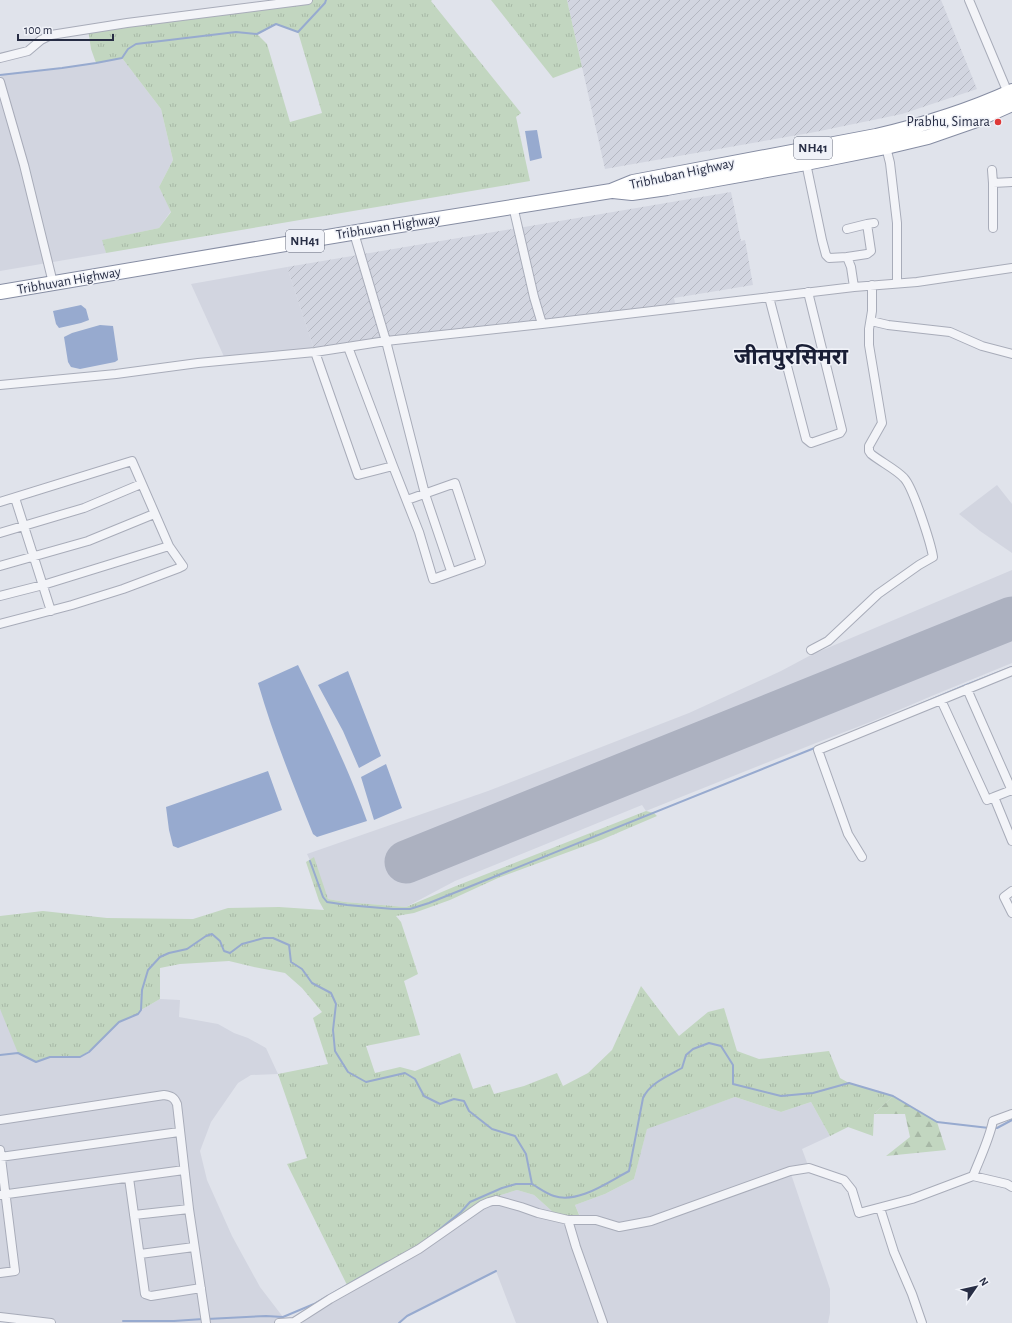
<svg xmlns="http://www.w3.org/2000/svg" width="1012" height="1323" font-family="'Alegreya Sans','Noto Sans Devanagari',sans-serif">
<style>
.built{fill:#d2d5e0}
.industrial{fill:url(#industrial-furrows)}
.grass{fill:url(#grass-tufts);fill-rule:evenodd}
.forest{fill:url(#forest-firs)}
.water{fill:#97aacf}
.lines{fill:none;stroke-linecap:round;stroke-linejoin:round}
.stream{stroke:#97aacf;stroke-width:2}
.runway{stroke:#acb1c0;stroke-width:43}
.street-casing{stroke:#a8acb9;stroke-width:10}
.highway-casing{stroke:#868da3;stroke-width:16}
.street{stroke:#f3f4f8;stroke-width:8}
.highway{stroke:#fff;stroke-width:14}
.poi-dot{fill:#de3837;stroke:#f0f2f8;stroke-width:1.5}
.labels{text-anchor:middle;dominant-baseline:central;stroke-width:3;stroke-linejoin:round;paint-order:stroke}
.shield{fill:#f0f2f8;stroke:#63687a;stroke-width:1}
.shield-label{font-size:13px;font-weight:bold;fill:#272d44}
.poi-label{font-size:14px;fill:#272d44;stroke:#f0f2f8;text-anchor:end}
.street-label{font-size:14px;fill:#272d44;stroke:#f0f2f8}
.town-label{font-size:22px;font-weight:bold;fill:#191e35;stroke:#f0f2f8}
</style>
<defs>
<pattern id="industrial-furrows" width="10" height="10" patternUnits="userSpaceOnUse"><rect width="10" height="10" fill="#d2d5e0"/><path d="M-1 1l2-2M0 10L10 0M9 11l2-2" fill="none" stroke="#b4b7c1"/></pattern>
<pattern id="grass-tufts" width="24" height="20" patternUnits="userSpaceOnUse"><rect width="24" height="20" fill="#c2d6c0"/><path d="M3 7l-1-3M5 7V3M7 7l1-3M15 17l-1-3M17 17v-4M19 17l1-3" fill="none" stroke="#a7b8a6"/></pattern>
<pattern id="forest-firs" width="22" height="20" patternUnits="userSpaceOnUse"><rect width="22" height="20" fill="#c2d6c0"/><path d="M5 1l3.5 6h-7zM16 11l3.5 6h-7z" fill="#a7b8a6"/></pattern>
</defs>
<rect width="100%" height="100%" fill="#e0e3eb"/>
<path class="built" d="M122,58L161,109L173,160L159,187L171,211L159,228L103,240L106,253L0,271V77L3,74L62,68L96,63Z
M287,267L315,352L226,361L191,284Z
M997,485L1012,504V553L980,531L959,514Z
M1012,570V663L934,695L873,721L816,743L646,811L642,805L455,881L406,907L345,902L328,899L307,854L488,791L689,713L781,671L811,655Z
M160,999L180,1000L179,1017L218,1024L234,1033L248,1038L266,1048L278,1074L251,1075L238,1083L211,1122L200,1151L207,1180L232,1236L260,1287L283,1317L284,1323H51L0,1317V1009L36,1062L50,1057H80L89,1052L119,1022L138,1014L141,1010Z
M735,1097L781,1112L811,1102L830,1136L802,1149L809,1168L790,1171L830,1289V1313L828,1323H516L496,1271L407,1316L399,1323H303L300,1318L477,1207L501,1195L517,1190L534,1195L554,1213L582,1221L575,1205L605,1194L634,1179L647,1128Z"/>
<path class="industrial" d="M567,0H941L977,89L902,114L815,132L605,169Z
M731,192L741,241L745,240L753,285L674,298L676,308L315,352L287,267Z"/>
<path class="grass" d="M308,0H432L431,1L521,113L516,117L530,181L106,253L102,240L159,228L171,212L159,187L173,160L161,109L122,58L96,63L91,49L88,29ZM276,24L298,32L322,113L290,122L267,44L257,34Z
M491,0H567L582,67L553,78Z
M646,811L654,813L657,816L601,840L498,878L450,900L414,913L396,916L401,922L418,974L404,981L420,1035L366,1046L375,1073L400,1067L415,1071L460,1053L473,1089L490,1084L494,1094L524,1086L557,1073L563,1086L588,1073L612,1050L641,986L679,1036L708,1012L724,1008L737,1051L759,1059L829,1051L840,1078L849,1083L893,1096L874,1114L873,1136L848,1127L830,1136L811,1102L781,1112L735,1097L647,1129L634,1179L605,1194L575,1205L582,1222L554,1213L534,1195L517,1190L501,1195L476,1208L349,1289L287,1164L307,1158L278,1074L328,1064L313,1018L322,1012L302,988L285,973L254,967L229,961L180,964L160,968V999L141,1010L138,1014L119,1022L93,1048L80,1057H50L36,1062L18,1053L0,1009V916L43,911L107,918L193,919L228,908L279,907L324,910L319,901L306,862L314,857L328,899L345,902L406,907L456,886Z"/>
<path class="forest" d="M893,1096L937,1122L946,1150L886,1156L910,1137L905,1114H874Z"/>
<path class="water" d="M537,130L542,158L530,161L525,131Z
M81,305L86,309L89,320L81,323L59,328L56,324L53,311Z
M100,325L113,326L118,360L115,362L80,369L71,367L68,362L64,337L72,333Z
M298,665C323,717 348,767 367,821L317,837L313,834C293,784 273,735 258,683Z
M348,671L381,756L359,768L343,731L318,685Z
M386,764L402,808L374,820L361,777Z
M268,771L282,810L178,848L173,846L169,830L166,807Z"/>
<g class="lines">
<path class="stream" d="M0,75L62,68L96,63L122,58L128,49L136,44L236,32L257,34L276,24L298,32L325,3L326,0
M902,712L966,685L1012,667
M310,861L323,897L327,902L347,905L393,909H410L429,903L817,747
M0,1055L18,1053L36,1062L50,1057H80L89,1052L119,1022L138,1014L141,1010L142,990L148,970L160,957L169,953L187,949L206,936L212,934L220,941L224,951L230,953L242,944L264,938H273L289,945L291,962L302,969L312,983L331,993L336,1004L333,1030L335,1051L348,1072L366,1082L405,1073L415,1079L424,1096L440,1104L454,1099L464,1101L469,1111L492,1129L515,1136L526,1154L532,1184C539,1188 547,1194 554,1196C578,1204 608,1182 629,1171L643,1098C650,1083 668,1076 682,1068L686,1055L693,1049L709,1043L721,1046L733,1065V1084L781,1096L813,1093L849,1083L893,1096L937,1122L989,1128
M993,1128H997L1012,1120
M429,1238L461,1212L470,1202L502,1188L516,1184H532
M207,1319L266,1316L283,1317L314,1304L387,1262
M123,1321H174L203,1319
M399,1323L407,1316L496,1271"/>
<path class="runway" d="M406,862L1012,618"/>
<defs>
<path id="street" d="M969,0L1008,93
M0,58L28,51L41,40L51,35L127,23L308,0
M0,82L24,165L53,283
M886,147L890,163L897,223V283
M806,163L822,240L826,255L829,258L847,257L851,267L854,287
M992,170L993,183
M513,206L534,297L542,324L854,287L917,282L1012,268
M993,228V183L1012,182
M847,229L867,224
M354,233L386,341L425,494L451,571
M847,257L867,254L871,251L867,224L874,223
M769,297L806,439L811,443L840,433L842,430L808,292
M871,321L888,325L950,332L982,346L1012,354
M348,347L393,466L419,532L433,579L481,562L455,483L407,500
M315,352L358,475L393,466
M0,385L116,374L198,363L315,352L386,341L542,324
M15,498L51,611
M0,502L132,461L169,546L183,566L179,568L123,589L72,605L0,624
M0,533L84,508L141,484
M0,566L88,541L154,514
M0,596L43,585L169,546
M811,650L828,641L878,594L919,565L933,557C931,544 913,487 904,478C897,470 881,462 871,454L869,451V446L882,423L869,345V329L872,311V285
M967,689L1012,791
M941,700L987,800L994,797
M1012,790L994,797L1012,841
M862,857L848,834L818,750L1012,671
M1012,891L1004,897L1012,913
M0,1120L164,1095C171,1096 174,1097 177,1104L189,1209L206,1323
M0,1150L15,1271L0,1273
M0,1157L179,1132
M973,1176C980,1158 989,1140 993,1121L1012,1114
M129,1178L145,1294L151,1296L201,1288
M0,1195L184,1170
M880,1208L894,1252L912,1294L922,1323
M134,1215L189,1209
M568,1220H596L619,1227L651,1221L790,1171L809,1168L844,1180L852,1190L859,1213L912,1199L973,1176L1007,1184L1012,1187
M140,1254L194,1247
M0,1317L51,1323
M279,1323L294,1322L330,1299L419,1249L482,1205L489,1202L496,1200L521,1207L538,1213L568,1220L576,1247L603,1323"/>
<path id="highway" d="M613,191L632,193L667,188L806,163L886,147L928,137L974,121L1012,104
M0,292L363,231L611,191L633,182L876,136C923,125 968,111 1012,91"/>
</defs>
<use href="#street" class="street-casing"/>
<use href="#highway" class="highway-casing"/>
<use href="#street" class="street"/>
<use href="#highway" class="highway"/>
</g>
<circle class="poi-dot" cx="998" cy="122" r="4"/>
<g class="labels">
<g class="shield">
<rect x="794" y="137" width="38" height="22" rx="3"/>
<rect x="286" y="230" width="38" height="22" rx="3"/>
</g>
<g class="shield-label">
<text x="813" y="148">NH41</text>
<text x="305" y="241">NH41</text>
</g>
<g class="poi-label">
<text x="990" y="122">Prabhu, Simara</text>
</g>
<g class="street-label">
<text transform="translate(682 174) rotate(-12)">Tribhuban Highway</text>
<text transform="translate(388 227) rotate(-9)">Tribhuvan Highway</text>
<text transform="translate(69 281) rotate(-10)">Tribhuvan Highway</text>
</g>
<g class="town-label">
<text x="791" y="357">जीतपुरसिमरा</text>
</g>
</g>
<g transform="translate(976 1287) rotate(56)" stroke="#f0f2f8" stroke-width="3" paint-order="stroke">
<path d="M0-3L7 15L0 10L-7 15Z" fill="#272d44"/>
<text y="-6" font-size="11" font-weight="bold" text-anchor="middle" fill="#272d44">N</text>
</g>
<path d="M18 34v6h95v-6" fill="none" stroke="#272d44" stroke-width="2"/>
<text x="24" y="34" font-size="12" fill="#272d44" stroke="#f0f2f8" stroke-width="3" paint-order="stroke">100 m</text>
</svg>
